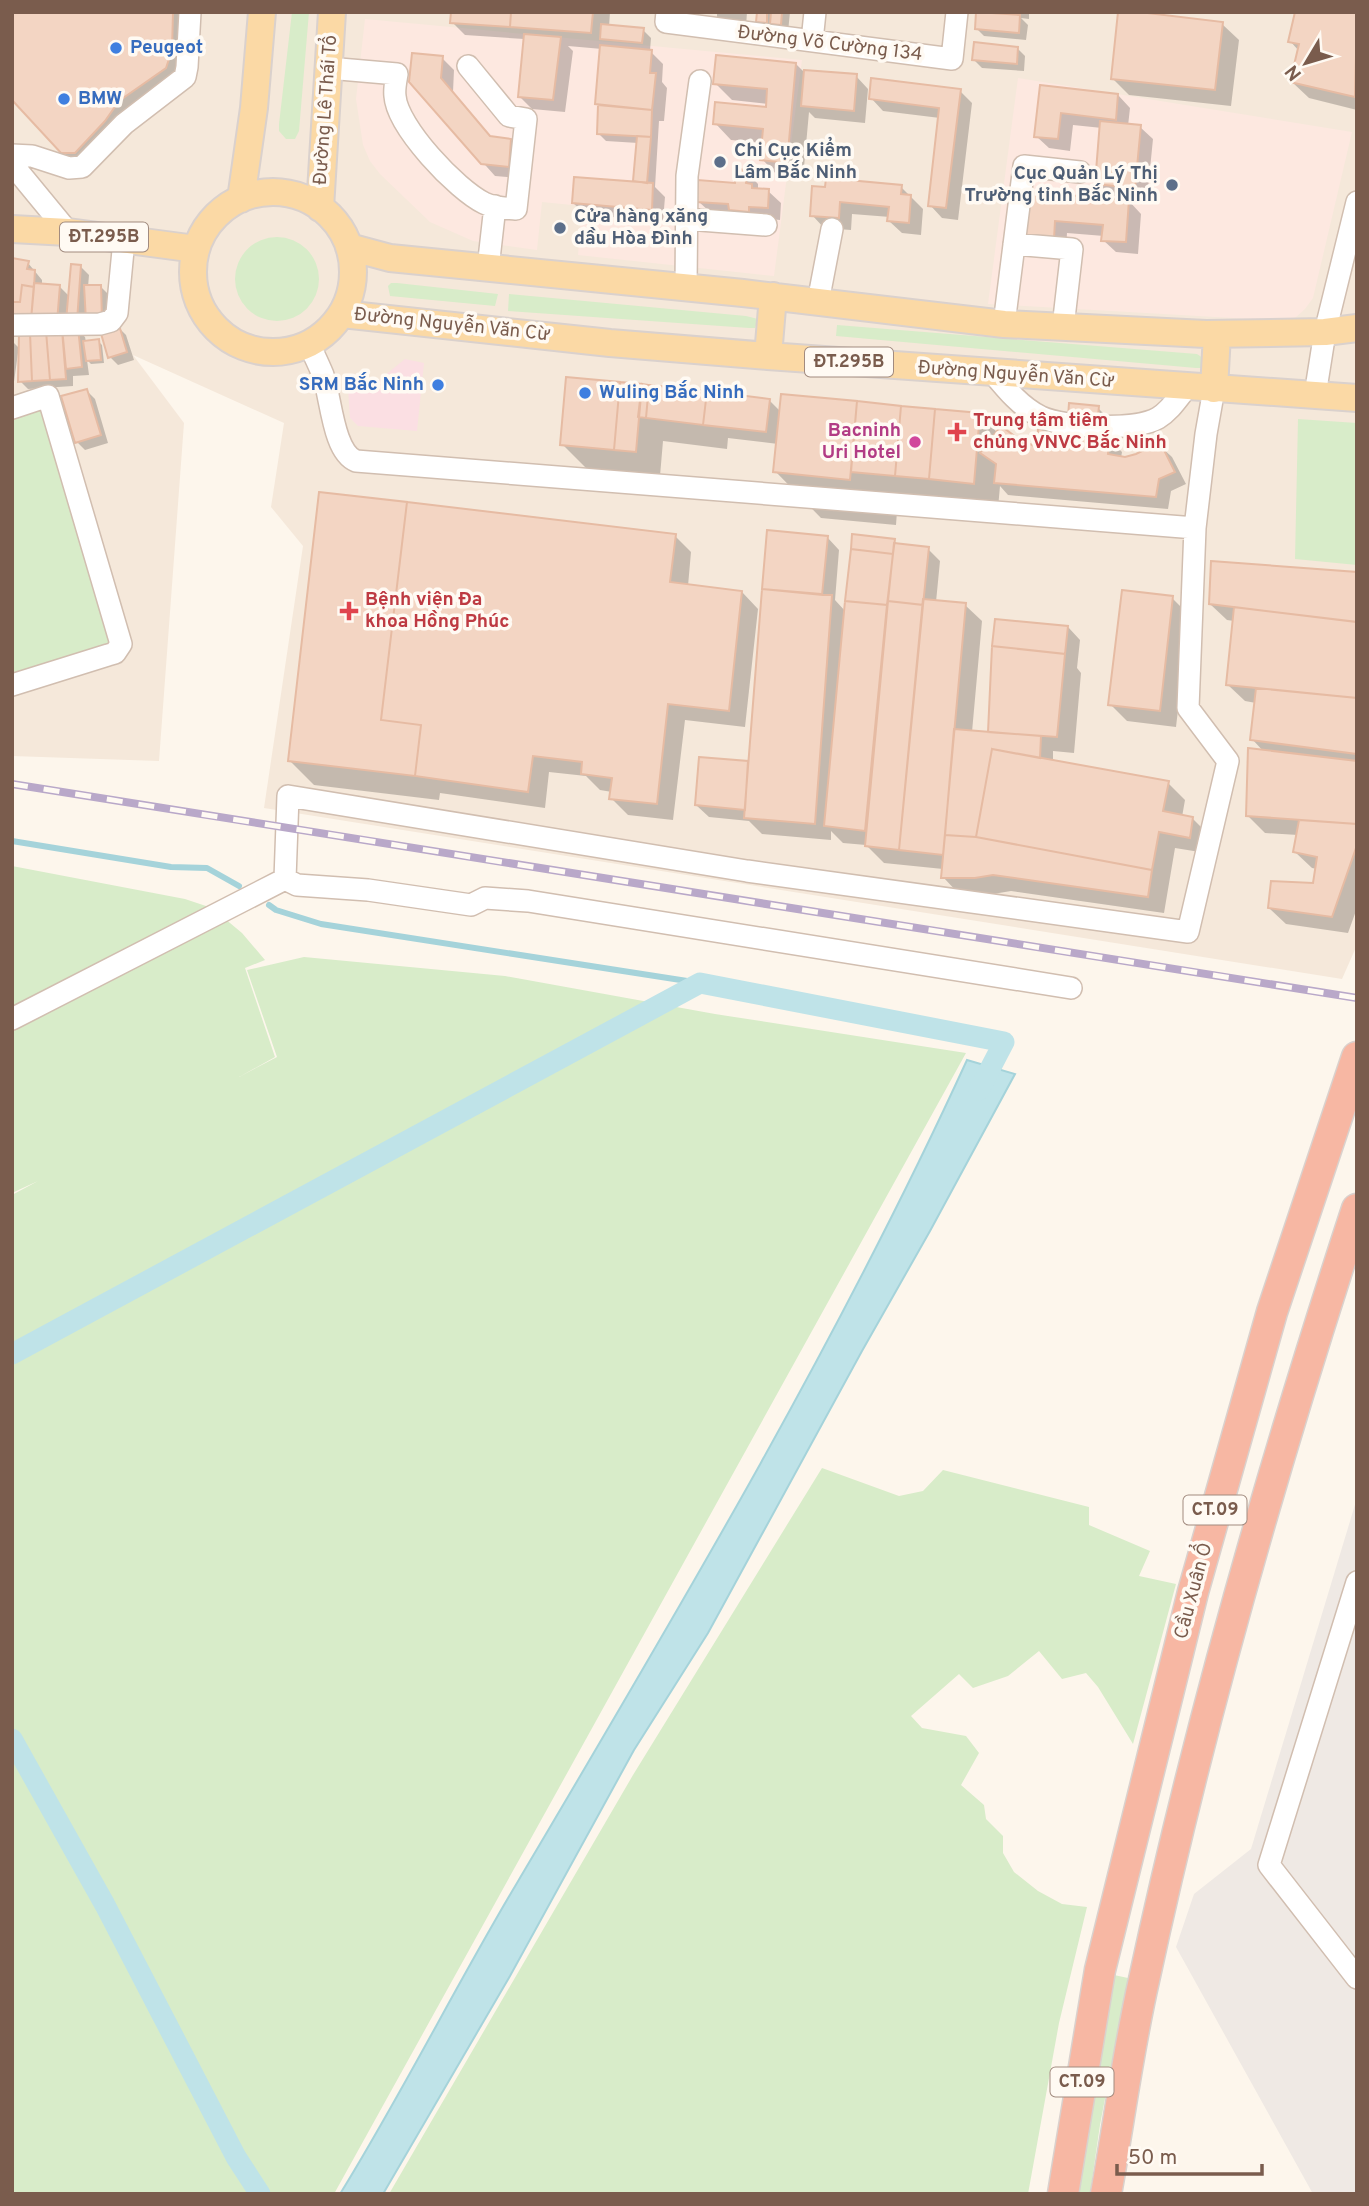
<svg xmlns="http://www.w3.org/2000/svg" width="1369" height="2206" font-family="Overpass,sans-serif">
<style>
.residential{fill:#f5e8da}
.commercial{fill:#fde8e0}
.industrial{fill:#efe9e4}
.medical{fill:#fbdfe3}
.green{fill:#d8ecc9}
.water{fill:#bfe3e8;stroke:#a5d3da;stroke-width:2}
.shadow{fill:#0003}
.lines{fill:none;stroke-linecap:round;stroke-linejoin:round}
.stream{stroke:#a5d3da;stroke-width:6}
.canal{stroke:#bfe3e8;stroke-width:21}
.building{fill:#f3d5c3;stroke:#e6bba3;stroke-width:2}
.minor-casing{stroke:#d1beb0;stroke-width:24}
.major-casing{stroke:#dad1cd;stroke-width:30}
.highway-casing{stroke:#dad1cd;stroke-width:33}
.minor{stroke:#fff;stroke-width:21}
.major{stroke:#fbd9a5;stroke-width:26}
.highway{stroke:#f7b7a3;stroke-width:30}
.rail-casing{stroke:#b9a8c9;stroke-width:8}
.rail{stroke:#fffaf3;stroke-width:5;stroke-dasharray:16;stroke-linecap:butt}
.shop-dot{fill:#3f7fe0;stroke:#fffaf3;stroke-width:2.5}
.service-dot{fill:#5c6f8a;stroke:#fffaf3;stroke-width:2.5}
.health-dot{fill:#e0444e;stroke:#fffaf3;stroke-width:2.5}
.hotel-dot{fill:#d1479c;stroke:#fffaf3;stroke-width:2.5}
.labels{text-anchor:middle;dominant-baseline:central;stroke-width:7;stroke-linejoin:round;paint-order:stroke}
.shield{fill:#fffaf3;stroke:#a28b7f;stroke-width:2}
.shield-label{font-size:18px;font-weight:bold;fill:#7a5c4d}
.street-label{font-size:19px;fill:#7a5c4d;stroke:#fffaf3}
.shop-label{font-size:19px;font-weight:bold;fill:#366cbe;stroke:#fffaf3;text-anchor:start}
.service-label{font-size:19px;font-weight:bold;fill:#4e5e75;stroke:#fffaf3;text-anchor:start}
.health-label{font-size:19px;font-weight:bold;fill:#be3a42;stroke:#fffaf3;text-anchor:start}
.hotel-label{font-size:19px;font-weight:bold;fill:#b23c85;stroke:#fffaf3;text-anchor:end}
</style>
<rect width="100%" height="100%" fill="#fdf6ec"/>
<path class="residential" d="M12,12H1357V945L1342,979L264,808L303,546L271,507L284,423L133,355L184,423L159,761L12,756Z"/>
<path class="commercial" d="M365,19L802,60L774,276L578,255L582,206L542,202L537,250L473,241L430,222L380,174L370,161L363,145L356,99Z
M1018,78L1352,132L1313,298L1305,309L1295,318L1286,321L988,304Z"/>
<path class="industrial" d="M1357,1498V2194H1313L1176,1947L1194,1894L1251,1849Z"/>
<path class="medical" d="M405,359L424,363L417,431L358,426L350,418L348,388L367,390Z"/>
<path class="green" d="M292,12H309L299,131L295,139H286L279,131V124Z
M235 279a42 42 0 1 1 84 0a42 42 0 1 1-84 0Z
M391,283H397L498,294L495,306L390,296L388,286Z
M509,294L746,316L758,319L755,328H749L508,311Z
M837,325L1197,354L1203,358L1205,364L1201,368H1196L836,336Z
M45,406L114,642L12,677V417Z
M1298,419L1357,423V565L1295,559Z
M12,866L185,899L212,908L242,933L265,960L245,968L275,1057L239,1077L277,1057L247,970L304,957L505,976L715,1014L966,1053L334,2194H12V1195L38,1181L12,1193Z
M822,1468L899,1496L923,1491L943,1470L1089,1507V1525L1150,1551L1139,1576L1176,1584L1133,1744L1098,1687L1086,1673L1062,1679L1039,1651L1008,1676L973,1688L959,1674L911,1716L922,1728L966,1736L979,1753L961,1785L984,1805L986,1819L1003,1836V1853L1014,1872L1038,1891L1062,1904L1087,1907L1059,2023L1028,2194H389L633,1775Z
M1114,1975L1128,1978L1100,2125L1090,2194H1077Z"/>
<path class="water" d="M967,1060L1015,1074L930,1231L862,1351L708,1633L634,1750L510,1976L383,2194H340C403,2092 456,1985 517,1883C676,1614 837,1344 967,1060Z"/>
<path class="shadow" d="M12,12H185L178,81L75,165L63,152Z
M453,12H610L609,27L643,30L651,38L650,51L663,64L662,82L667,88L664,121H659L655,187L665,197L663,221L586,215L573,203L638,184L635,181L638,143L606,141L598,133L600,107L597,104L602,49L568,46L573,51L565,112L532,109L520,97L524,39L465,35L452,22Z
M717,12H747L746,27L725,25L717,17Z
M758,12H790L788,32L766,29L758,21Z
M984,12H1029V19L1021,18L1028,25L1026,40L984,36L976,28Z
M1357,12V110L1309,98L1292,82L1299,51L1290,41Z
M1222,24L1239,40L1231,106L1129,95L1112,78Z
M1017,48L1025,56L1024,71L982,68L974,60Z
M442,58L454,70L453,92L492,138L511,140L523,153L521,178L495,176L411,82Z
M796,64L806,74L856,76L868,89L865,123L815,118L809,112L803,178L778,176L762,159L763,143L731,140L715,123L767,109L768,104L732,100L715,83Z
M1042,87L1118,95L1130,108L1128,126L1140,127L1153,139L1147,199L1109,195L1097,183L1102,128L1073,125L1070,151L1049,148L1036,136Z
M960,91L972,103L958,220L942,218L930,205L940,118L883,111L871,98Z
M746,171L758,184V190L768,191L781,203L780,220L711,213L698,201L737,185Z
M901,187L923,209L921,235L902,233L889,221L890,217L852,214L851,230L824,228L812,215L826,189Z
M1029,194L1129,201L1141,214L1138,254L1116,252L1103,240L1104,236L1067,233L1066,250L1038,248Z
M28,263L42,280V285L60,287L70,297L81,267L89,275L88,287L100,286L108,294L109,329L118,327L126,335L134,360L118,365L110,357L101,328H76L85,337L86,342L98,341L102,345L104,363L91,364L87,360L89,375L73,376V386L28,389L20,381V353H18L12,396V341L20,349V336L12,328Z
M568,379L769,400L781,412L782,396L979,415L998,433L1038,450L1068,434L1098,408L1110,420L1109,439L1122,452L1121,458L1137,456L1159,445L1172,457L1186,484L1171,491L1168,509L1008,495L1000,486L998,508L898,498L896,525L821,518L775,471L778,444L728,438L727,449L663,441L660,476L587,469L562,444Z
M87,391L95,399L108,443L85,450L77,442Z
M675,536L691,552L688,586L742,592L758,609L745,727L685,720L673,820L628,815L611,798L612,792L600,790L586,776L549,772L545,808L440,793L439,800L314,785L289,760Z
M827,537L839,550L835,600L846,612L894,541L899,545L928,549L940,561L936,602L965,605L982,621L972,732L990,734L1068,627L1080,640L1077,668L1081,673L1074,753L1053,751V762L1168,783L1185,800L1182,817L1193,819L1209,835L1206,853L1175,848L1164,913L1011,891L993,894H959L943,877V869L884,863L866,845L843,843L831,831V840L762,834L749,821L709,817L696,805L701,759L750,763Z
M1357,573V908L1348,933L1286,924L1269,908L1315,885L1317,869L1312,868L1295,852L1298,835L1265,833L1248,816L1264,752L1252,739L1256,703L1245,701L1228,685L1234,621L1227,620L1210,604Z
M1172,598L1189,615L1176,727L1127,721L1110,704Z"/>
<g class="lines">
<path class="stream" d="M12,841L171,867L207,868L239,886
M269,905L276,910L321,924L700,983"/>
<path class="canal" d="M12,1354L700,983L1004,1042L979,1090
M12,1739L105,1905L236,2157L260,2194"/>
</g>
<path class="building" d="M12,12H173L172,50L166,68L119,101L105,121L75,153H61L12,100Z
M451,12H511L510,27L450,23Z
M511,12H593L591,33L510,27Z
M757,12H767V23L756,22Z
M771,12H782L781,25L770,24Z
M976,12L1020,15L1019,33L975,29Z
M1118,12H1139L1223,22L1215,90L1111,79Z
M1295,12H1357L1355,97L1290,82L1299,44L1288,42Z
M601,24L644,28L642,43L600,39Z
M524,34L561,37L553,100L518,97Z
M974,42L1018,47L1017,64L972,60Z
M600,45L652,50L650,73H656L652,110L595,104Z
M412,53L443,56L441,78L490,136L511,139L509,167L481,164L409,82Z
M716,55L796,63L787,163L760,160L763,129L713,124L715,102L766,107L767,89L713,84Z
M804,70L857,74L854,111L801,106Z
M871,78L961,89L946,208L928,206L939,108L869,99Z
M1040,85L1118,94L1116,120L1061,113L1058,139L1034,137Z
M598,105L652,110L651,137L597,134Z
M1100,121L1141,125L1135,188L1095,184Z
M637,136L651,137L647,183L633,181Z
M736,169L747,170L746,183L752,184V188L769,189L768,208L749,207V212L729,210L728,204L696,202L698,180L735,183Z
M574,177L653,183L652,210L572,203Z
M826,178L902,185L901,194L911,195L909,223L887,221L889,207L840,202L839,218L810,216L812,186L825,187Z
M1027,192L1129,200L1126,242L1101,241L1103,225L1055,221L1054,239L1024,236Z
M12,258L29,261L27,269L35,270L34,287L22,285L20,302H12Z
M71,264L81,265L77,321H66Z
M34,283L60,285L57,322L31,320Z
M22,285L34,287L31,320H12V302H20Z
M84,285H101L102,321H86Z
M119,325L127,352L108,358L100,330Z
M78,327L82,367L66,369L62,328Z
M62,330L66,379L50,380L46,331Z
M46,331L50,380L32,381L30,333Z
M30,333L32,381L18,382L19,334Z
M99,339L101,360L86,361L83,341Z
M566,377L620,382L614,450L560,445Z
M620,382L642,384L636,452L614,450Z
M642,384L649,385L646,418L638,417Z
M649,385L707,391L703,425L646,418Z
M87,389L101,435L75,443L61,396Z
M707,391L770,399L766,432L703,425Z
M781,394L857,401L850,480L773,472Z
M857,401L901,406L895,476L851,472Z
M1069,403L1099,406L1096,436L1110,438L1108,454L1125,457L1136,454L1160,442L1175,472L1159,479L1156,497L994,483L996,464L980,453L1001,426L1020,440L1037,447L1038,429L1067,432Z
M901,406L935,409L929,479L895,476Z
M935,409L980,413L974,484L929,479Z
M319,492L407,502L381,720L421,725L415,776L288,761Z
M407,502L676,534L670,582L742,591L729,711L668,704L657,804L609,799L612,778L581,774L582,762L533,756L528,792L415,776L421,725L381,720Z
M767,530L828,536L822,595L762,589Z
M852,534L895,539L893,554L851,549Z
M894,543L929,547L923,605L888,601Z
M851,549L893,554L887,605L845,601Z
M1211,561L1357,572V622L1209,604Z
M762,589L832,595L815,824L744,818Z
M1122,590L1173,596L1160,711L1108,705Z
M923,599L966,603L943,855L899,850Z
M845,601L887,605L865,831L824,826Z
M888,601L923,605L899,850L865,846Z
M1234,607L1357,622V698L1226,685Z
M995,619L1068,626L1065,654L992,646Z
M992,646L1065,654L1057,737L988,732Z
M1256,688L1357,698V754L1250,740Z
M954,729L1041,736L1040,758L992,749L976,837L945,835Z
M1248,748L1357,761V824L1246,816Z
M992,749L1169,781L1163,811L1193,817L1190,838L1159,832L1152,870L976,837Z
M699,757L748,761L745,810L695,805Z
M1299,820L1357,824V845L1332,917L1268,908L1271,881L1313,883L1317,857L1293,852Z
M945,835L976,837L1152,870L1148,897L993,875L975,878H941Z"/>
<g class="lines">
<defs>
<path id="minor" d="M667,12L666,22L952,59L957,12
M812,41L815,12
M328,68L397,74C396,80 394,89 395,96C397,127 457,190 484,203C493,208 506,208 516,209L526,119L509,116L468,66
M12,155L32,156L69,168L82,167L124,124L185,77L187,67L190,12
M12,164L68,232
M687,219L766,225
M1014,244L1072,249L1063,327
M488,268L495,206
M686,287L687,176L700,81
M818,302L832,229
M1004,324L1024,166L1080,172
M12,325L100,324L111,321L117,313L124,240
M309,344C314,355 319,365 323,375C331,397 333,452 356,461L1195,528
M993,373C1007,390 1021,407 1041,417C1065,428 1135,431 1158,418C1170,411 1178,398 1187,387
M1315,395L1325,332L1357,202
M12,408L48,396L121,644L115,653L108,655L12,685
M285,879L297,885L368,890L471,905L485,898L528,901L1071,988
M12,1019L285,879L288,796L747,871L1188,932L1228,761L1188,708L1195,528L1206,434L1214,389
M1357,1582L1269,1865L1357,1978"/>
<path id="major" d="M193 272a80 80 0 1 1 160 0a80 80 0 1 1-160 0Z
M241,199L254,108L262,12
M320,208L332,12
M12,229L68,232L196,249
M349,247L390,258L743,293L1004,324L1206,334L1325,332L1357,328
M342,314L610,343L768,356L1357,398
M768,356L773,296
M1214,389L1217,334"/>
<path id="highway" d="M1063,2194L1100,1970L1193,1592L1272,1312L1357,1057
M1106,2194C1119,2123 1128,2050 1144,1980C1200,1719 1274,1462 1357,1209"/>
</defs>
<use href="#minor" class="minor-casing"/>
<use href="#major" class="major-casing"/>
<use href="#highway" class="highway-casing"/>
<use href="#minor" class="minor"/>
<use href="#major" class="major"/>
<use href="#highway" class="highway"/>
<defs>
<path id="rail" d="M12,784L1357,998"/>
</defs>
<use href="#rail" class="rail-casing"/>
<use href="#rail" class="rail"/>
</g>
<g class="shop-dot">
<circle cx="116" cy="48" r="7"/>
<circle cx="64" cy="99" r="7"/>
<circle cx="438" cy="385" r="7"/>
<circle cx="585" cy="393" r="7"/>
</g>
<g class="service-dot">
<circle cx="720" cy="162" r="7"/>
<circle cx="1172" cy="185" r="7"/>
<circle cx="560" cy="228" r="7"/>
</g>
<g class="health-dot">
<path d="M953.5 421.5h7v7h7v7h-7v7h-7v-7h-7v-7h7z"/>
<path d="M345.5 600.5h7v7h7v7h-7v7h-7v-7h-7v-7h7z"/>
</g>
<circle class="hotel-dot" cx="915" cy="442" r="7"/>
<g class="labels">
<g class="shield">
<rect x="60" y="222.5" width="88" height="29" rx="5"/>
<rect x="805" y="347.5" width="88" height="29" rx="5"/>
<rect x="1183.5" y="1495.5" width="63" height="29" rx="5"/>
<rect x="1050.5" y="2067.5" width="63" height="29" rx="5"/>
</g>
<g class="shield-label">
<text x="104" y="237">ĐT.295B</text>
<text x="849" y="362">ĐT.295B</text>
<text x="1215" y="1510">CT.09</text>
<text x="1082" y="2082">CT.09</text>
</g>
<g class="street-label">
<text transform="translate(830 44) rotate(7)">Đường Võ Cường 134</text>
<text transform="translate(326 110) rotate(-86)">Đường Lê Thái Tổ</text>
<text transform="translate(452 325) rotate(6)">Đường Nguyễn Văn Cừ</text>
<text transform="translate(1016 375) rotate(4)">Đường Nguyễn Văn Cừ</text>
<text transform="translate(1194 1591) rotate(-75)">Cầu Xuân Ổ</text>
</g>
<g class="shop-label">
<text x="130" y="48">Peugeot</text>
<text x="78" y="99">BMW</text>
<text x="424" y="385" text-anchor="end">SRM Bắc Ninh</text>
<text x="599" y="393">Wuling Bắc Ninh</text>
</g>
<g class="service-label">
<text x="734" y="151">Chi Cục Kiểm<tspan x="734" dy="22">Lâm Bắc Ninh</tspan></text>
<text x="1158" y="174" text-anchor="end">Cục Quản Lý Thị<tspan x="1158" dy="22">Trường tỉnh Bắc Ninh</tspan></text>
<text x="574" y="217">Cửa hàng xăng<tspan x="574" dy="22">dầu Hòa Đình</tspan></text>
</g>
<g class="health-label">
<text x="973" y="421">Trung tâm tiêm<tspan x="973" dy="22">chủng VNVC Bắc Ninh</tspan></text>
<text x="365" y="600">Bệnh viện Đa<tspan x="365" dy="22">khoa Hồng Phúc</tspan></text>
</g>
<g class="hotel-label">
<text x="901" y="431">Bacninh<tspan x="901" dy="22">Uri Hotel</tspan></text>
</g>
</g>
<rect width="1369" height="2206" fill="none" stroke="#7a5c4d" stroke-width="28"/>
<g transform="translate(1306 63) rotate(232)" stroke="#fffaf3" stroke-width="5" paint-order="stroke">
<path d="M0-5L12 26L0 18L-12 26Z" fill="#7a5c4d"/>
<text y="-10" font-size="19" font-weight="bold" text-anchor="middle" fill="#7a5c4d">N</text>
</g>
<path d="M1117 2164v10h145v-10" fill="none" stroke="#7a5c4d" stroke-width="3.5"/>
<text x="1128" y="2164" font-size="21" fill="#7a5c4d" stroke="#fffaf3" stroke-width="5" paint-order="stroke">50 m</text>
</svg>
